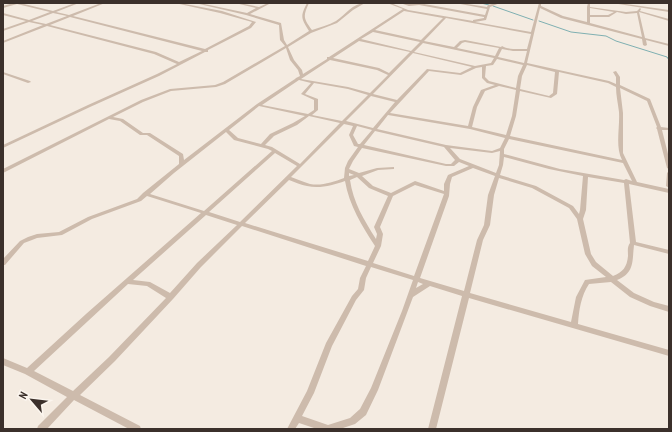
<svg xmlns="http://www.w3.org/2000/svg" width="672" height="432" font-family="'PT Sans Narrow',sans-serif">
<style>
.lines{fill:none;stroke-linecap:round;stroke-linejoin:round}
.stream{stroke:#7fb0b2;stroke-width:1}
.minor{fill:#cdbbac;fill-rule:evenodd}
</style>
<rect width="100%" height="100%" fill="#f4ebe1"/>
<g class="lines">
<path class="stream" d="M481,3L489,5
M493,6L533,20
M539,21L571,32L606,36L616,41L667,57L669,60"/>
<path class="minor" d="M13,3H20L53,11L75,3H79L56,12L69,15L101,3H105L73,16L205,49L249,26L252,22L220,13L175,3H180L222,11L256,22L251,28L208,50V52H205L159,76L90,107L3,148V145L88,105L157,74L177,64L154,54L47,26L3,43V41L43,25L29,22L3,31V29L26,21L3,15V13L29,20L50,12L17,4L3,8V6ZM53,13L67,16L46,24L32,21ZM70,17L202,51L179,62L156,52L50,25Z
M195,3H200L247,13L256,8L235,3H240L259,7L268,3H271L250,14L281,23L284,40L287,45L309,31C301,18 300,17 307,3H309C303,16 303,18 312,30C320,27 329,25 336,21C345,15 353,3 365,3L353,10L337,23L311,33L288,47L294,60L302,70L303,74L327,59V57H329L403,9L387,3H391L408,10L473,21V20L484,18V17L419,5L409,6L400,3L409,4L419,3L485,15L487,9L455,3H461L487,7L488,5L496,3H500L490,7L486,20L475,22L531,32L539,3H541V6L563,16L587,22V7L588,3H590V7L626,12L637,11L640,8L641,9L640,11L669,19V21L639,12L645,38L669,44V46L646,40L647,45L645,46L643,45L642,39L561,18L540,8L527,63L609,81L616,84V77L613,72L616,71L620,77V85L650,99L661,127L669,128V130H662L669,158V169L667,168L657,129L656,128L657,127L647,101L620,88L623,113V153L637,182L669,189V193L629,184L636,242L669,250V254L634,245C632,261 635,273 617,280L634,293L654,302L669,306V312L650,306L630,297L611,282L589,284C581,296 579,310 578,324L669,350V356L469,298L436,429H428L462,296L430,286L413,297L378,390L366,415L355,424L340,429H317L299,423L295,429H287L307,391L326,343L352,296L358,289L360,278L366,266L242,226L201,267L173,299L115,361L80,395L140,426L141,429H129L74,400L47,429H37L38,426L67,397L25,374L3,365V358L27,368L86,314L201,213L147,196L141,201L92,219L62,235L37,238L32,240L24,243L5,265H3V259L20,241L28,237L37,234L59,232L88,217L137,199L143,193L179,164V156L147,135H140L120,121L109,119L5,172L3,173V169L141,100L170,89L215,85L223,82L285,46L280,40L279,25L246,15ZM590,8L614,12L608,15H590ZM404,11L443,18L421,40L375,30ZM617,12L626,14L637,13L642,37L590,23V17H609ZM446,18L531,34L527,49C519,49 509,50 502,46L501,47L465,40L460,41L454,47L424,41ZM373,32L420,42L411,51L361,39ZM359,41L410,52L389,73L379,68L333,58ZM465,42L499,48L495,56L457,48L462,43ZM423,43L494,58L491,63L475,66L414,52ZM286,48L290,60L298,70L300,76L296,78L295,79L257,104L184,160L183,154L150,133H143L123,119L113,117L143,102L171,91L216,87L225,84ZM502,49L513,51H527L524,63L498,57ZM413,53L472,67L460,73L427,69L397,100L373,94ZM497,59L523,65L518,76L516,88L489,81L485,77L486,66L493,65ZM330,60L377,70L388,75L370,93L348,87L301,79ZM527,65L555,72L553,93L549,96L520,89L522,76ZM482,67V78L487,83L495,85L481,90L473,107L468,126L390,113L429,71L461,75L476,68ZM559,72L608,83L616,87C616,95 618,104 619,112C620,128 615,146 622,160L510,136L516,116L520,91L551,98L557,94ZM299,80L311,83L301,94L314,100V110L308,114L262,105ZM314,83L348,89L368,95L342,121L312,115L318,110V99L305,94ZM499,86L516,90L512,116L506,135L472,127L477,107L485,91ZM371,96L395,102L373,128L346,121ZM259,106L305,116L293,123L270,134L261,144L238,138L229,130ZM388,115L470,129L505,138L500,148L492,151L446,145L377,129ZM309,116L340,123L300,164L272,147L265,145L274,136L297,125ZM344,124L353,126L349,135L354,146L358,147L348,161L345,168L344,178C333,182 322,186 310,184C303,182 297,179 291,177ZM357,126L372,130L360,144H358L353,135ZM375,131L444,147L455,160L451,164H446L364,145ZM226,132L234,140L268,149L272,151L204,211L150,194L174,173ZM509,139L623,163L632,181L626,179L624,180L560,169L504,154V149ZM362,148L446,166H454L459,162L469,166L448,175L444,184V191L415,181L391,193L373,186L362,176L378,170L394,169V167L377,168L359,173L349,169L353,161ZM450,148L492,153L500,151L499,165L496,173L460,159ZM275,153L297,166L240,222L209,212ZM504,157L549,169L583,176L580,210L579,214L573,206L536,186L500,175L503,165ZM473,168L495,176L488,195L484,225L477,240L464,291L420,278L449,196L450,184L452,177ZM349,173L354,175L349,176ZM357,177L369,188L388,196L374,227L377,234L376,239C364,220 353,202 350,180ZM588,177L624,183L630,243C627,247 628,251 628,256C627,267 623,272 613,276L596,262L591,254L583,219L586,210ZM499,178L532,188L569,208L577,219L585,254L592,266L606,277L585,280L576,297L571,322L470,293L483,240L490,225L494,195ZM289,180C295,182 301,185 307,186C320,189 333,185 345,181C349,205 362,226 375,246L368,261L245,223ZM415,185L444,194L414,276L373,263L381,246L383,234L380,227L393,196ZM206,215L237,225L197,263L170,293L150,282L133,280ZM371,267L413,280L402,311L371,388L360,409L350,418L328,425L302,416L314,393L332,346L356,300L364,290L366,278ZM418,282L423,284L416,288ZM128,284L147,286L166,298L109,357L73,391L34,371Z
M612,3H619L669,10V12Z
M3,72L30,81L31,82L28,83L3,74Z
M669,171V188L666,186L667,173Z"/>
</g>
<rect width="672" height="432" fill="none" stroke="#3b302b" stroke-width="8"/>
<g transform="translate(32 400) rotate(298)" stroke="#fbf5ee" stroke-width="3" paint-order="stroke">
<path d="M0-3L7 15L0 10L-7 15Z" fill="#3b302b"/>
<text y="-6" font-size="11" font-weight="bold" text-anchor="middle" fill="#3b302b">N</text>
</g>
</svg>
